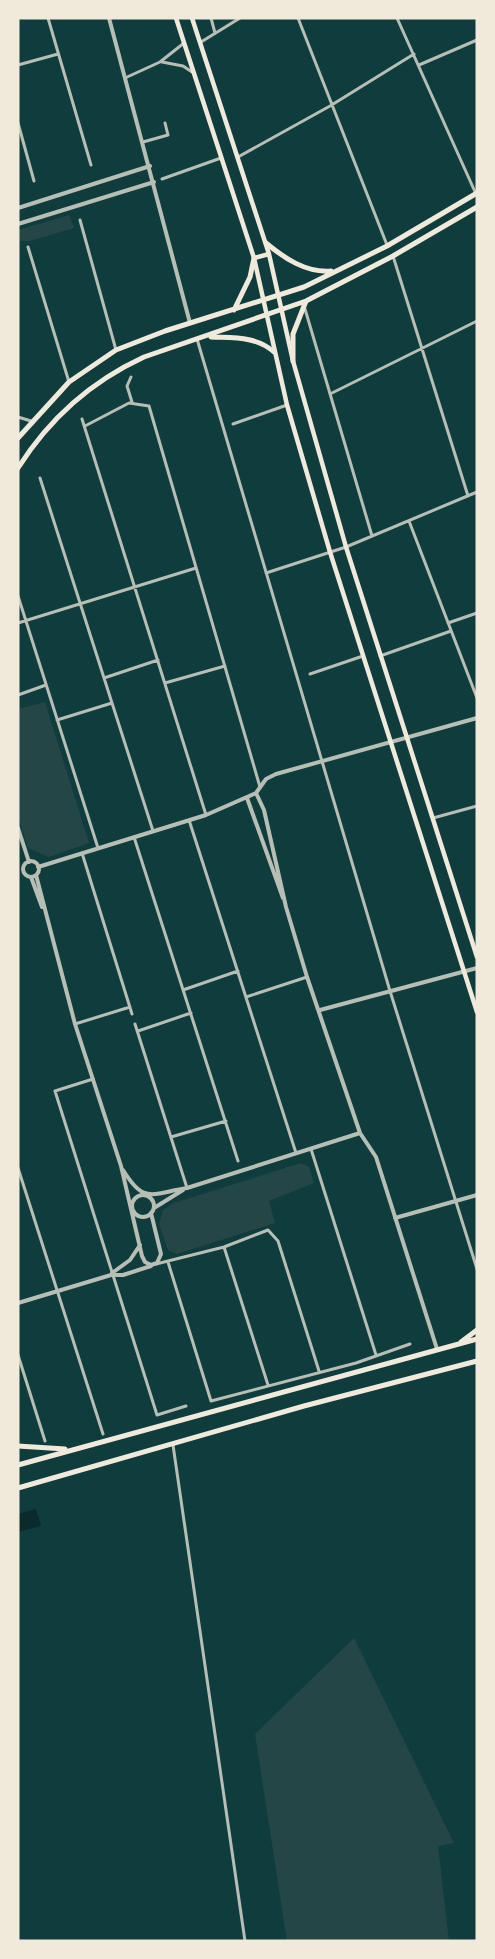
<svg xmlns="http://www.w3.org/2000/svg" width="495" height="1959" font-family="'PT Sans Narrow',sans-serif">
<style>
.green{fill:#244646}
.water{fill:#0a2a2b}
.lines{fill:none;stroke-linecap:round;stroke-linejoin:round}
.minor{stroke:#b8beb3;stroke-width:3}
.tertiary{stroke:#b8beb3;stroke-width:4}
.secondary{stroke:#f1e9da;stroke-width:4.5}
.primary{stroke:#f1e9da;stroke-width:5}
</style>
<rect width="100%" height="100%" fill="#0f3d3e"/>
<path class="green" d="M69,215L74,228L30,241H18V230Z
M45,702L89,843L49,857L28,848L18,817V709Z
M301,1163L309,1167L314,1183L269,1201L275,1223L177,1254L168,1250L159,1224L163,1210L174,1203Z
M354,1638L454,1843L438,1846L449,1941H287L255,1734Z"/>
<path class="water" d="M36,1509L41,1526L18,1532V1514Z"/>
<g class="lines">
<path class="minor" d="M48,18L91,165
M211,18L215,33
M298,18L387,245
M397,18L476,194
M201,42L240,18
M162,62L183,66L192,72
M18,65L58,54
M419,65L477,40
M125,78L160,62L184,43
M18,123L34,181
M143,142L168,135L165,123
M238,157L330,106L414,54
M162,179L221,158
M80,220L116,350
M28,247L69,382
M393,256L468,496
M305,309L372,536
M197,339L390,991L477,1269
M131,377L127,386L132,402
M330,394L477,321
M18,417L31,421
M82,419L206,815
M233,424L287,405
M85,426L129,403L149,406L260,787
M40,478L153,831
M409,521L477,698
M266,573L346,547L477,492
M18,596L98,848
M18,623L196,568
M448,623L477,613
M380,656L451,631
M310,674L363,656
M104,678L158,660
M165,683L225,666
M18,695L46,685
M57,720L112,703
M433,818L477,806
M189,820L296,1153
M134,837L238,1161
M82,853L132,1014
M183,990L238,971
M246,997L307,977
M75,1024L130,1007
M135,1024L187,1188
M138,1031L191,1013
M93,1079L55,1091L157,1415L186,1406
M171,1137L226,1121
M311,1149L376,1355
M18,1168L103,1434
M224,1247L268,1385
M168,1262L211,1401L356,1363L410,1344
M156,1264L224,1247L268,1230L278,1241L319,1371
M18,1355L45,1441
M173,1445L245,1941"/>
<path class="tertiary" d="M109,18L190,323
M18,208L150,166
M18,224L154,182
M256,793L264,810L286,907L307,977L360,1133L376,1157L437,1349
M247,798L283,898
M18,828L29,862
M23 869a8 8 0 1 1 16 0a8 8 0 1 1-16 0Z
M38,867L206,815L256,793L266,779L276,774L477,718
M36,875L75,1024L121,1166L142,1256L145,1262L151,1265L157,1263L161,1254L151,1213
M31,877L42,907
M320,1010L477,968
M123,1170C144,1204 150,1194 187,1188L360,1133
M132 1206a11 11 0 1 1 22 0a11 11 0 1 1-22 0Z
M154,1208L183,1190
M395,1218L477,1195
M112,1273L130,1260L140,1245
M18,1303L111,1275H123L151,1266"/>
<path class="secondary" d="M176,18L254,258L287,405L330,552L477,1012
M192,18L269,254L293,361L346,547L477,957
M254,258L269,254"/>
<path class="primary" d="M266,243C284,258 306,273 331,271
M234,310L250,277L254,258
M211,337C234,338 256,336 274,352
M293,361V334L306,301
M18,438L69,382L116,350L165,331L304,287L387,246L477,193
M18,468C49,419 92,381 144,357L306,301L393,256L477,207
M461,1342L477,1330
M18,1446L65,1449
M18,1465L477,1339
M18,1488L304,1406L477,1361"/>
</g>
<rect width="495" height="1959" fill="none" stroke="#f1e9da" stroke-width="39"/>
</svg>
